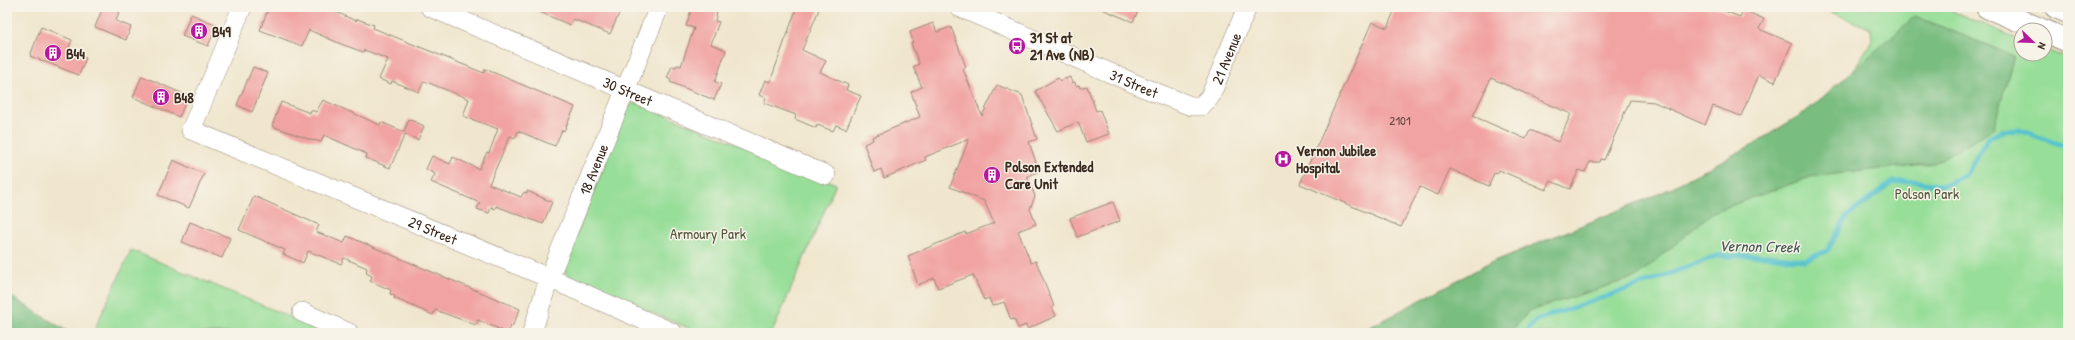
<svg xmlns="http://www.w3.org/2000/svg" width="2075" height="340" font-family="'Patrick Hand',sans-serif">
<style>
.green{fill:#97de98;stroke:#69845b}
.forest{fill:#79bd80;stroke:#5a744f}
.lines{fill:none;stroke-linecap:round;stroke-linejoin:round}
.stream{stroke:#56c3ce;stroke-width:5}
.building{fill:#f1a3a2;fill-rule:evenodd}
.minor-casing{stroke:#968876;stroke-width:20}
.highway-casing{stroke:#968876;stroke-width:24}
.minor{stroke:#fff;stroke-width:19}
.highway{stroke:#fff;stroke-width:22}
.labels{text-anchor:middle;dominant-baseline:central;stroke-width:3;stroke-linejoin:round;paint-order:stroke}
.number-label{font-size:13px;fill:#68483f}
.poi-label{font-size:15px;font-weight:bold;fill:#3b2a1e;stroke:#f7f3e8;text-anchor:start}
.street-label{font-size:15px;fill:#3b2a1e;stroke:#f7f3e8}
.park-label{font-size:15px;fill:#52573c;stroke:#f7f3e8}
.water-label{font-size:16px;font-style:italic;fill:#435853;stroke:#f7f3e8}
</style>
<rect width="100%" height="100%" fill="#f7f3e8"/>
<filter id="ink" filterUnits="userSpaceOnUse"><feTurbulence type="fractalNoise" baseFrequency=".025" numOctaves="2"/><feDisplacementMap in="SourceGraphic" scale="8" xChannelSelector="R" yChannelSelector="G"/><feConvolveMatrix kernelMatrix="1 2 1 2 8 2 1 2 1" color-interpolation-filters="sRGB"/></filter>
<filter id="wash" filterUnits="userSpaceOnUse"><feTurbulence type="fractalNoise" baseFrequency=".012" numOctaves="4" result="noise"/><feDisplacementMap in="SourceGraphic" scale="16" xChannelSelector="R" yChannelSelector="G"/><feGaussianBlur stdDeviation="0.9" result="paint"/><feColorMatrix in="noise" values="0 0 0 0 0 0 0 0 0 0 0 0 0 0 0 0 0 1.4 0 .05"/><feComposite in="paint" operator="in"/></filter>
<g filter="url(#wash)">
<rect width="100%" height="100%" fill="#f0e6cd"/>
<path class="green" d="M1819,7H1943L2021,40V54H2045V49L2068,59V333H1359L1488,264L1661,193L1752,145L1807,111L1852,72L1872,41L1871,29Z
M634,102L836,184L772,333H700L571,278L565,273V263L627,109Z
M131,250L328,333H93Z"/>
<path class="forest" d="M1915,16L2014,56L1993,129L1934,163L1810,177L1713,212L1636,277L1529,311L1510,333H1359L1488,264L1661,193L1752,145L1807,111Z
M7,294L70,333H7Z"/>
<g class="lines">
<path class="stream" d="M1525,333L1536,320L1643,284L1716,256H1767L1804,260L1827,251L1847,216L1893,182L1914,181L1942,186L1966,175L1987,139L2002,131L2019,130L2068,147"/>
</g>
<g id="blocks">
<path class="building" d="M103,7H121L116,21L131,27L126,40L95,27Z
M269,7H325L356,21L357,19L374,25L373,28L484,73L485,69L575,107L564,131L562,130L555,146L518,131L515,138L510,136L489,184L521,197L524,192L527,193V191L552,202L543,224L496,206L495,209L491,207L489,213L477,209L480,203L431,182L435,174L426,169L432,156L450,164L453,157L479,169L487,152L489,153L498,129L463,116L469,99L424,81L419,92L392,81L391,84L379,79L388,59L364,50L363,52L341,44L309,30L302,46L260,30Z
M528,7H622L610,34L573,19L570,25Z
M692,7H718L715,21L719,22L711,44L726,50L715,82L721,84L714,100L670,82L671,80L667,78L672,66L676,67L677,65L681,66L694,28L686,26Z
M797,7H820L802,50L826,61L820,72L848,85L846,90L861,96L846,129L836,125L833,131L817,125L816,128L795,119L796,115L764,103L766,98L759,95L765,80L770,82Z
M1097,7H1140L1133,22Z
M1396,7H1714L1740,17L1743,10L1764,19L1759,29L1792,43L1775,82L1759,75L1741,116L1713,106L1705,125L1654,102L1630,100L1604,160L1601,159L1600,162H1590L1585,172L1579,170L1570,189L1551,181L1546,190L1499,170L1497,174L1494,173L1489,186L1450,169L1438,195L1420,187L1401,227L1300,184L1372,22L1387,28ZM1491,78L1571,114L1558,142L1530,130L1526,139L1473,116Z
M191,14L217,25L208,46L182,36Z
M933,23L937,32L951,27L966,67L963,69L982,116L997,85L1022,95L1037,139L1029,142L1039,171L1027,177L1035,196L1030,209L1036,224L1018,231L1031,263L1036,261L1054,306L1052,307L1056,316L1027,329L1026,325L1018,328L1014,319L1011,320L1004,302L992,306L989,298L984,300L973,275L938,288L934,278L918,285L908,256L965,232L966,234L994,223L984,201L950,187L969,139L925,157L926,160L884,178L881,169L874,172L864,144L873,140L872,137L920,117L911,92L922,87L913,67L919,64L911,43L913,42L910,32Z
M41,27L72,40L68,50L86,58L79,75L30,56Z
M253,67L268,73L252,112L237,105Z
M142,76L188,96L179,117L133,97Z
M1070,77L1072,83L1075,82L1076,86L1079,85L1080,88L1087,86L1096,111L1100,110L1109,134L1086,142L1078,122L1058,131L1035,91L1058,78L1060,81Z
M323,100L380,125L381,122L404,132L409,119L424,126L418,140L405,134L390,168L366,158L367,154L324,135L321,142L314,140V141L272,126L281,102L310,113L311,110L316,112Z
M173,160L204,174L189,208L158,195Z
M254,196L319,225L316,232L344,243L347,236L520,309L512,327L511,326L508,333L478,320L476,325L435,310L433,315L394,298L395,296L390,294L391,290L370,281L372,276L366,273L367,268L344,258L341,264L308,251L303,263L283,254L285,250L239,230Z
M1113,202L1120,221L1077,237L1070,218Z
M190,222L230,238L222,258L182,242Z"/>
</g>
</g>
<g filter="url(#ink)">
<use href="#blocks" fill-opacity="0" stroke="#968876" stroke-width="1"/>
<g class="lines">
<defs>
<g id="minor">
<path id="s1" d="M242,7L191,130L549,278L673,333"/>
<path id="s2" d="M430,7L826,175"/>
<path id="s3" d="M959,7L1147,89L1191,106H1201L1210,97L1247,7"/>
<path d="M302,312L349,333"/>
<path id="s4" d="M532,333L549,278L659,7"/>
</g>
<path id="highway" d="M1987,7L2042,30
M2056,7L2068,12
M2045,31L2068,41"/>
</defs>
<use href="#minor" class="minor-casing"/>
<use href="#highway" class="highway-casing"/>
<use href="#minor" class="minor"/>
<use href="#highway" class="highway"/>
</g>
</g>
<defs>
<symbol id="building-disc" viewBox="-11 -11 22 22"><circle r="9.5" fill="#b5179e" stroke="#f7f3e8"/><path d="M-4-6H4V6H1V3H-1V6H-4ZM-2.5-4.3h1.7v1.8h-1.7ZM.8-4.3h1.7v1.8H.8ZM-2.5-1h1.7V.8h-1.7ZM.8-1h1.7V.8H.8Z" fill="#fff"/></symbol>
<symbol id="bus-disc" viewBox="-11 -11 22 22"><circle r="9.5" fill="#b5179e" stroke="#f7f3e8"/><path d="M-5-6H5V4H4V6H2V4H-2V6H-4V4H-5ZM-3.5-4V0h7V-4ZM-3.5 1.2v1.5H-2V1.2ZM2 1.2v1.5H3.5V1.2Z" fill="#fff"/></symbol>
<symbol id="hospital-disc" viewBox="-11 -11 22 22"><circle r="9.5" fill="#b5179e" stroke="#f7f3e8"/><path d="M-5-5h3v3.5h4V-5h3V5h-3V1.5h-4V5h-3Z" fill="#fff"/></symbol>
</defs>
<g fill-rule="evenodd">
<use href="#building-disc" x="189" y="21" width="20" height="20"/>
<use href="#bus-disc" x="1007" y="36" width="20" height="20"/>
<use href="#building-disc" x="43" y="43" width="20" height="20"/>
<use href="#building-disc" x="151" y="87" width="20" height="20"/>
<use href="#hospital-disc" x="1273" y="149" width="20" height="20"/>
<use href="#building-disc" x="982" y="165" width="20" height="20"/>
</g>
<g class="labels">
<g class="number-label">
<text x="1400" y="120">2101</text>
</g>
<g class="poi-label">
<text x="212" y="31">B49</text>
<text x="1030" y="37">31 St at<tspan x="1030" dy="17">21 Ave (NB)</tspan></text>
<text x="66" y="53">B44</text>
<text x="174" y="97">B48</text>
<text x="1296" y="150">Vernon Jubilee<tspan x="1296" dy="17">Hospital</tspan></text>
<text x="1005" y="166">Polson Extended<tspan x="1005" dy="17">Care Unit</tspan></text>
</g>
<g class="street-label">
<text stroke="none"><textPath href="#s3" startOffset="317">21 Avenue</textPath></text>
<text stroke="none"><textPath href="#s3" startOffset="191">31 Street</textPath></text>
<text stroke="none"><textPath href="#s2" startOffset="215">30 Street</textPath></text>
<text stroke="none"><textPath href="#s4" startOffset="175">18 Avenue</textPath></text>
<text stroke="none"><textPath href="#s1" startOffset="395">29 Street</textPath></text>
</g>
<g class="park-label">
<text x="1927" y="193">Polson Park</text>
<text x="708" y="233">Armoury Park</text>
</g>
<g class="water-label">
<text transform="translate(1759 246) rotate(1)">Vernon Creek</text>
</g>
</g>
<rect width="2075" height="340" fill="none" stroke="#f7f3e8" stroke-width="24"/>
<g transform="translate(2033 42) rotate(113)"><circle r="19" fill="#f7f3e8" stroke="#aca397"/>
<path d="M0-3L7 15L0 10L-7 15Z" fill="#b5179e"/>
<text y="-6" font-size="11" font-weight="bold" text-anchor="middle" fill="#3b2a1e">N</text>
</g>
</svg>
